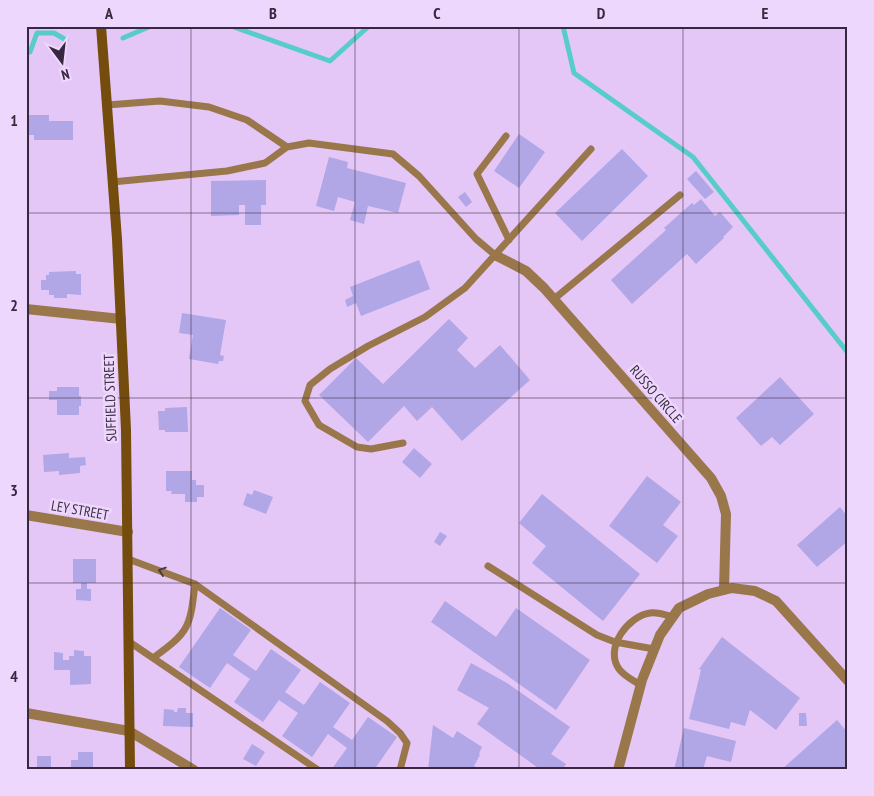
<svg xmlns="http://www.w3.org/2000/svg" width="874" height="796" font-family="'PT Sans Narrow',sans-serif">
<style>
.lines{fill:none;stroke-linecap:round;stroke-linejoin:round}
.stream{stroke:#57ccc9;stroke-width:5}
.building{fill:#b1a6e6}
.service{stroke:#99774b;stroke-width:7}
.minor{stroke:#99774b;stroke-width:10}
.secondary{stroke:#744c0e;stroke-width:10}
.oneway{stroke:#4b3841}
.grid{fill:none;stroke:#37283f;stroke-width:1;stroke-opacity:0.55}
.labels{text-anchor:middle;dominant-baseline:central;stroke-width:5;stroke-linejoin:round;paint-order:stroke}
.street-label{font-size:14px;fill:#37283f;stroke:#eed7fc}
.neatline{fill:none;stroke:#37283f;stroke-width:2}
.grid-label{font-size:16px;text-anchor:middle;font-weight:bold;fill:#37283f}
</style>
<rect width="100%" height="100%" fill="#e4c7f7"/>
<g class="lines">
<path class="stream" d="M231,26L330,61L369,26
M563,26L574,73L693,157L848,353
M123,38L151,26
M26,51L30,52L37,33H54L66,40"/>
</g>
<path class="building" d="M29,115H49V121H73V140H34V135H29Z
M519,134L545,152L519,188L494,171Z
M622,149L648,176L582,241L555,213Z
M329,157L348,162L347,168L406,183L398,213L368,206L364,224L350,220L355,202L338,197L334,211L316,206Z
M696,171L714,192L705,199L687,179Z
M266,180V205H261V225H245V205H239V215L211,216V181Z
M465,192L472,202L466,207L458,197Z
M701,199L715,216L720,212L733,227L723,237L724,238L696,264L687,254L632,304L611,280L666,230L664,228L692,203L694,205Z
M419,260L430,289L361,316L356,303L347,307L345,300L353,296L350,287Z
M76,271V274H81V295L67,294V298H54V295H49V290H41V280H46V275H49V272Z
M182,313L226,320L220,355L224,356L223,361H219L218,364L189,359L193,335L179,333Z
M449,319L468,338L457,350L475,368L500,345L530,380L462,441L432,407L417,421L404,406L368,442L319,395L356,358L383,384Z
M780,377L814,414L780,445L772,437L761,446L736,418Z
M57,387H79V396H81V406H79V415H57V400H49V391H57Z
M187,407L188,432H165V430H159L158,411H165V408Z
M414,448L432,464L420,478L402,462Z
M69,453V458L85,457L86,465L80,466V473L59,475V471L44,472L43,455Z
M166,471H192V480H196V485H204V497H197V502H185V494H171L172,491H166Z
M647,476L681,502L663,525L678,536L657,563L609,526Z
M254,490L273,497L266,514L243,505L247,493L252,495Z
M542,494L640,574L603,621L532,563L546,546L519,523Z
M840,507L848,517V541L817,567L797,545Z
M440,532L447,536L440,546L434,542Z
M73,559H96V583H87V589H91V601L76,600V589H81V583H73Z
M445,601L496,637L516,608L590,660L556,710L431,622Z
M220,608L251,630L233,655L256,671L271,649L301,670L285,692L304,705L320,682L350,703L333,727L352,740L368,717L397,737L374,770H331L347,748L328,734L312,757L282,736L298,713L279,700L263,722L234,702L250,679L227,663L210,688L179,667Z
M722,637L800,698L776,730L750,710L745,726L731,722L729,729L689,719L701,670L699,669Z
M74,650L84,651V656H91V684L70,685V670H54V652L63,653V660H69V656H74Z
M471,663L507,683L570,727L551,754L566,764L562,770H541L477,724L489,708L457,690Z
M178,708H186V713H193V727L163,726L164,709L174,710V712H177Z
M799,713H806L807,726H799Z
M837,720L848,733V770H781Z
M433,725L453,738L457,731L482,747L479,754L480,755L474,766L481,770H428Z
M684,728L736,741L731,762L707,756L703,770H674Z
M252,744L265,752L256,766L243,759Z
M78,752H93V770L71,769V760H78Z
M37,756H51V770H37Z"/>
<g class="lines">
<path class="service" d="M107,105L160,101L209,107L247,120L287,147L309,143L393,154L419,176L476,239L495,255
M506,136L477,174L509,240
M112,182L227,171L265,163L287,147
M554,299L680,195
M403,443L371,449L357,447L319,425L305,401L310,385L330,369L368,346L425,317L465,288L591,149
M128,559L195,584L387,721L400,733L407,743L400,770
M488,566L597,635L615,642L654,649
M128,641L318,770
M153,658C189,632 190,628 195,584
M640,685C633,680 624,676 619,669C604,648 628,616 650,613C658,612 666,615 673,617"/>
<path class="minor" d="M495,255L526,271L544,288L711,478L721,496L726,514L724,590
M26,309L121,319
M26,515L128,532
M26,713L129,731L194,770
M618,770L642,680L660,635L679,608L708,594L732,588L755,591L776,601L848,681"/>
<path class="secondary" d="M101,26L117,239L126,430L130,770"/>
</g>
<defs><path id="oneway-chevron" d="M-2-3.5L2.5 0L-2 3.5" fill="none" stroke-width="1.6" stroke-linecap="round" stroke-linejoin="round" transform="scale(1.25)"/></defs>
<use class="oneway" href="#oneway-chevron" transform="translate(162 571) rotate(-161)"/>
<path class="grid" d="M191,26V770M355,26V770M519,26V770M683,26V770M26,213H848M26,398H848M26,583H848"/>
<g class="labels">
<g class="street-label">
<text transform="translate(656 394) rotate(49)">RUSSO CIRCLE</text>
<text transform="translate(110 398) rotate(-92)">SUFFIELD STREET</text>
<text transform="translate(80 510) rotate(10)">LEY STREET</text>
</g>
</g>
<rect width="874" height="796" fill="none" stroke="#eed7fc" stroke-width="55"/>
<g transform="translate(62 62) rotate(165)" stroke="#eed7fc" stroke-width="4" paint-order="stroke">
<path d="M0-4L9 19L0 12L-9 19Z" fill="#37283f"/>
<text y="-8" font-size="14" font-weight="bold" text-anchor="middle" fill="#37283f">N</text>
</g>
<rect x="28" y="28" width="818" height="740" class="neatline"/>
<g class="grid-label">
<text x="109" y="19">A</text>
<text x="273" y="19">B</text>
<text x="437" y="19">C</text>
<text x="601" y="19">D</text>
<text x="765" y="19">E</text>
<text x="14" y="126">1</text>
<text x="14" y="311">2</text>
<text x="14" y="496">3</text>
<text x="14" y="682">4</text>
</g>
</svg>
